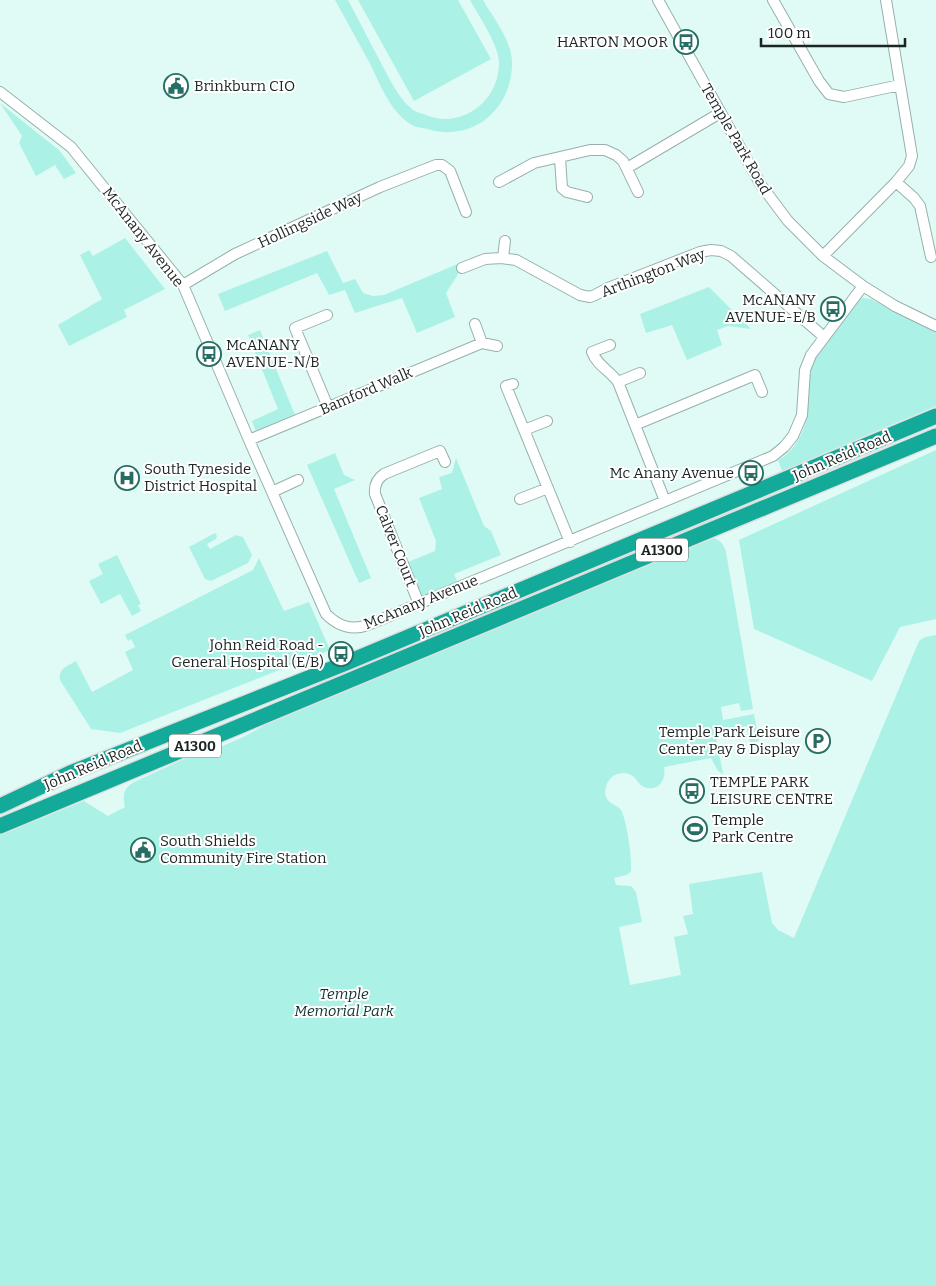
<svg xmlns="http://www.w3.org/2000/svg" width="936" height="1286" font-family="Bitter,serif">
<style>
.green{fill:#acf1e5}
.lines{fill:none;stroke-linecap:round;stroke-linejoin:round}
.minor-casing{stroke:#97b0ab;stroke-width:12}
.highway-casing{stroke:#dfe0e0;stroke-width:18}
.minor{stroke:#fff;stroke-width:10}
.highway{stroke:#13aa99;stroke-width:15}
.labels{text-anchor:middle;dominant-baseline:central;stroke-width:4;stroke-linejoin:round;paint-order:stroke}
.shield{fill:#fff;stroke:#5f6665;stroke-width:1}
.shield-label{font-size:14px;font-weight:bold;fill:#1b2523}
.poi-label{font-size:15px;fill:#1b2523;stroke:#fff;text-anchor:start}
.street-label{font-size:15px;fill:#1b2523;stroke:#fff}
.park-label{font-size:15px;font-style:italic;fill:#0d322d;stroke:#fff}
</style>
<rect width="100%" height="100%" fill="#e0fbf5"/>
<path class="green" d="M335,0H348C359,20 369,41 380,61C388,76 398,98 412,109C415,112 421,113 426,115C462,130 500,100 499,62C498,43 479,17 470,0H483C494,19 513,42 512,65C511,109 474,141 431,130C425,128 417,128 412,125C390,113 379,81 368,60C357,40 346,20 335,0Z
M358,0H458L491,59L414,101Z
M0,103L60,151L76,173L64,179L55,165L36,176L19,143L22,136Z
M125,238L165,289L124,310L127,317L69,346L58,325L102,299L80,255L89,250L93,256Z
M327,251L343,283L355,279L363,293L373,296L384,295L460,263L462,268L446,293L455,317L417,333L402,298L355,313L345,290L329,295L317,273L225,311L218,294Z
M709,287L751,329L728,326L717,330L722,345L687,360L672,325L646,333L640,314Z
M863,298L871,299L936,332V406L782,471L778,460C785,457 790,451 795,445C816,415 802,388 815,359C823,341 847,316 859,299Z
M260,330L295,415L256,432L252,421L278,409L248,335Z
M936,450V619L900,627L872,681L754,629L739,540Z
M335,453L344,475L355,480L334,489L371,578L359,583L307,465Z
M456,458L484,526L491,531L501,555L454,574L458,583L423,598L408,562L435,551L436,541L419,498L442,489L439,477L452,473Z
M215,533L217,536L216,539L207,544L210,549L236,535L243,537L252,555L248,563L211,581L205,579L189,547Z
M709,537C719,539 723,542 726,552L753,709L741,711L739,703L721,707L723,720L754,714L759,741L750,743L746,726L715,732L723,774L718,771L711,758L664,767C667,780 657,794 642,786C639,784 637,780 634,777C627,771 616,772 610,779C606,783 604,792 606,797C609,804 617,805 621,810C627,821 632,858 631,871L627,875L614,878L616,885L631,886L636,892L642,922L619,927L630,985L681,975L674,937L688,934L683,916L693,914L689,884L762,872L772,923L778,930L794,938L919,641L925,637L936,635V1286H0V835L84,801L108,816L125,807C122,795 124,788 134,782L191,756L209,752L243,737L262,727L261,723Z
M117,555L141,604L138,605L141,611L132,616L120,594L101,604L89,581L103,574L98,564Z
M259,558L284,611L309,602L330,650L120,733L91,729L60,680C58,669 67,666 76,661L92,692L133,670L125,652L135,647L131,639L128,641L125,635L253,570Z"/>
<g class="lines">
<defs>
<path id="minor" d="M658,0L761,185L788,221L823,256L863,286L895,306L936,326
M773,0L819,81L829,94L844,97L900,85
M0,92L71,147L183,285L249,440L326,614C338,626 351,631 368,625L773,456L784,447L793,436L802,415L805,370L811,355L863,286
M560,158L562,188L567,192L587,197
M627,168L720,113
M499,182L534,163L590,150H605L616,155L623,161L638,192
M896,182L914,198L920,206L931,257
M823,256L896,182L909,166L912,156L886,0
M503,258L505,241
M462,268L485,259L501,258L516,260L580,295L590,297L595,295L608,288L700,252L711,250L721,251L731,256L824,337
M183,285L235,254L380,187L436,165H442L450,171L466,212
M327,315L295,328L328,407
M475,324L482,343L497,346
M610,345L592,352C597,365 609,370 618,382L665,501
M618,382L640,373
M513,384L506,386L570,542
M635,425L755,375L762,392
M524,430L547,421
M249,440L482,343
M272,492L298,480
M520,499L548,488
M419,604L375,494C374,485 377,479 384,474L440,451L445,462"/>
<path id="highway" d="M0,806L70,773L346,663L936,416
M0,826L936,436"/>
</defs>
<use href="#minor" class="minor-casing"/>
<use href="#highway" class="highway-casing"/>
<use href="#minor" class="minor"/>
<use href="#highway" class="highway"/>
</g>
<defs>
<symbol id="bus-ring" viewBox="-11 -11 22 22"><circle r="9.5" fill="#fff" stroke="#266d63" stroke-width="1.5"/><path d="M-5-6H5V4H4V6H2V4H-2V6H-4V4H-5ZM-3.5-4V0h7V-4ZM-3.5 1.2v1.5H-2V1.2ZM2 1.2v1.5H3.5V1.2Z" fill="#266d63"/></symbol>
<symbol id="civic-ring" viewBox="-11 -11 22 22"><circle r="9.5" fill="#fff" stroke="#266d63" stroke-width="1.5"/><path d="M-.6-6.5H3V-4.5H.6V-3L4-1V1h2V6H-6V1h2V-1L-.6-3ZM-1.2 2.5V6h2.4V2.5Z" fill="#266d63"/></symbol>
<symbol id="hospital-ring" viewBox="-11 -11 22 22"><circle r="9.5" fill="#fff" stroke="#266d63" stroke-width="1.5"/><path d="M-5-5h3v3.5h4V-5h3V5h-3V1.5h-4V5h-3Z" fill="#266d63"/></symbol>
<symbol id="parking-ring" viewBox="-11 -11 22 22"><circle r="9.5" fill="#fff" stroke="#266d63" stroke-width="1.5"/><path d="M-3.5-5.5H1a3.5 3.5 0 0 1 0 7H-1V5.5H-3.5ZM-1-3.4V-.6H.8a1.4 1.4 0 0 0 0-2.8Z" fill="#266d63"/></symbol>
<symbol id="stadium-ring" viewBox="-11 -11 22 22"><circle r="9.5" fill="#fff" stroke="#266d63" stroke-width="1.5"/><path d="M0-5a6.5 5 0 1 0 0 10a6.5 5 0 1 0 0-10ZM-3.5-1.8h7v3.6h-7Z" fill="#266d63"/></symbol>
</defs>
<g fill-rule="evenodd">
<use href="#bus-ring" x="672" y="28" width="28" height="28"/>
<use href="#civic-ring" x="162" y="72" width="28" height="28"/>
<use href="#bus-ring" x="819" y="295" width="28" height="28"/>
<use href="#bus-ring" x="195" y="340" width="28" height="28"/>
<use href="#bus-ring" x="737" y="459" width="28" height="28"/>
<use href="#hospital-ring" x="113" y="464" width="28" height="28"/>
<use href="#bus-ring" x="327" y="640" width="28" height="28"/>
<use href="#parking-ring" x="804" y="727" width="28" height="28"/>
<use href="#bus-ring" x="678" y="777" width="28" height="28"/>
<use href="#stadium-ring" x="681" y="815" width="28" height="28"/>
<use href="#civic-ring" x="129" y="836" width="28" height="28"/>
</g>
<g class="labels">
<g class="shield">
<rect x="636" y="538.5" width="52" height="23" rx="4"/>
<rect x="169" y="734.5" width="52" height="23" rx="4"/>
</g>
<g class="shield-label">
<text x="662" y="550">A1300</text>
<text x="195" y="746">A1300</text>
</g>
<g class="poi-label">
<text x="668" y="42" text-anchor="end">HARTON MOOR</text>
<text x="194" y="86">Brinkburn CIO</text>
<text x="816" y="300" text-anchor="end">McANANY<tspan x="816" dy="17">AVENUE-E/B</tspan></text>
<text x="226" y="345">McANANY<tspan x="226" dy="17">AVENUE-N/B</tspan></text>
<text x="144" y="469">South Tyneside<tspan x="144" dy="17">District Hospital</tspan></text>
<text x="734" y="473" text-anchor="end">Mc Anany Avenue</text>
<text x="324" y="645" text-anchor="end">John Reid Road -<tspan x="324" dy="17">General Hospital (E/B)</tspan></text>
<text x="800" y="732" text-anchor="end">Temple Park Leisure<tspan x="800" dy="17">Center Pay &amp; Display</tspan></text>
<text x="710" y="782">TEMPLE PARK<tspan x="710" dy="17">LEISURE CENTRE</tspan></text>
<text x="712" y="820">Temple<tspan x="712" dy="17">Park Centre</tspan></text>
<text x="160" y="841">South Shields<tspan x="160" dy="17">Community Fire Station</tspan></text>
</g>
<g class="street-label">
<text transform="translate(736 139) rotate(60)">Temple Park Road</text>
<text transform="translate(310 220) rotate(-25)">Hollingside Way</text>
<text transform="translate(143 237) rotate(52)">McAnany Avenue</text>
<text transform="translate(653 273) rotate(-21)">Arthington Way</text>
<text transform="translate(366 391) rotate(-23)">Bamford Walk</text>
<text transform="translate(842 456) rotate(-23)">John Reid Road</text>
<text transform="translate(396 546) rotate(68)">Calver Court</text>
<text transform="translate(421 602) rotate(-22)">McAnany Avenue</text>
<text transform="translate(468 612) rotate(-23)">John Reid Road</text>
<text transform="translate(93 765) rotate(-23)">John Reid Road</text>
</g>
<g class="park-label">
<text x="344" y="994">Temple<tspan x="344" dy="17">Memorial Park</tspan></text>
</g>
</g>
<path d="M761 38v8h144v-8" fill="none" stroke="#1b2523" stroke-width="2.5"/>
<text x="768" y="38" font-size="15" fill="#1b2523" stroke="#ffffff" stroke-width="4" paint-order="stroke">100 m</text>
</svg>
